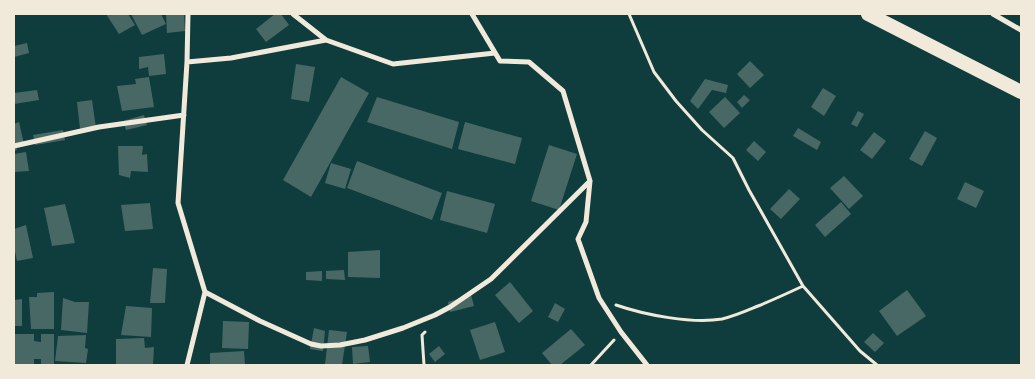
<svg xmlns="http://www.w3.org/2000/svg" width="1035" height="379" font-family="'PT Sans Narrow',sans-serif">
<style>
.building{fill:#486865}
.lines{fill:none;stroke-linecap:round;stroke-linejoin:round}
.path{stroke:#f1e9da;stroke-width:3}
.minor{stroke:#f1e9da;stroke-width:5}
.trunk{stroke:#f1e9da;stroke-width:14}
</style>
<rect width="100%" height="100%" fill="#0f3d3e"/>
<path class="building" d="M106,14H128L135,25L119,34Z
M131,14H161L166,24L142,35Z
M166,14H184L185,31L167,33Z
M275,14H281L289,25L266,42L256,29Z
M27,43L29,53L14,57V46Z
M164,54L166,74L149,76L148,67L139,69V57Z
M750,61L764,75L750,88L737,74Z
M296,64L315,67L309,102L291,99Z
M149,77L154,107L122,111L117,86L136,84L135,79Z
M341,77L369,93L311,197L283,180Z
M705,79L728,85L726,93L712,90L698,109L690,101Z
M823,88L836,96L824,116L811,107Z
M37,90L39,100L14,104V93Z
M744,95L750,100L742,108L737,102Z
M377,97L459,122L452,149L367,122Z
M725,97L740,113L724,128L709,112Z
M92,100L96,128L80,129L77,102Z
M858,111L864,114L857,127L851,124Z
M144,115L147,125L126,130L123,121Z
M19,122L24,144L16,146L17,150L14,151V124Z
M465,122L522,138L515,164L458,149Z
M798,128L821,142L817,150L793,136Z
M63,130L65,140L35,145L33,135Z
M925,131L937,138L922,166L909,159Z
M874,132L886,141L872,159L860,150Z
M754,141L766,152L758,161L746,150Z
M549,145L577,154L559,210L531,201Z
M118,146H143L142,155L147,154L148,172L131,171L130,178L119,175Z
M26,152L29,171L14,172V154Z
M357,161L442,193L432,220L347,188Z
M331,163L351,169L345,189L325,183Z
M844,176L863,196L849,209L830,188Z
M965,182L984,191L976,208L957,199Z
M789,189L800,199L781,219L770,209Z
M447,191L495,204L487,233L440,220Z
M841,202L851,214L825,237L815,225Z
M150,203L153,229L125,231L121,205Z
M65,204L75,243L52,246L44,208Z
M26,225L33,258L17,261L14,247V229Z
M380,250V278L348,277V252Z
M153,268L167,269L165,303H150Z
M344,270L345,280L326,279V271Z
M322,271V281L306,280V272Z
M510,282L533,311L519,323L495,295Z
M907,290L926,316L897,336L879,311Z
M54,292V329H31L29,297H37V293Z
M471,295L474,306L450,312L448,302Z
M63,298L75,302H89L87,333L61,330Z
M22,299V326H14V300Z
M555,303L565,309L558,322L548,317Z
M126,306L152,308L151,337L121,335Z
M223,321L249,322L248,349L222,348Z
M495,322L505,352L480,360L470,330Z
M314,328L325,331L323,351L310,349Z
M571,329L585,345L560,365H552L542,353Z
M329,330L347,332L342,365L325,364Z
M873,333L884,343L875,352L864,342Z
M14,334H34V341L41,342V334H54V365H41V359H34V365H14Z
M86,335L85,348L88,349L86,363L55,361L58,336Z
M144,338L145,348L154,347L153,365H116V339Z
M368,346L370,362L353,364L352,347Z
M439,346L445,354L435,362L429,354Z
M244,351L245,365H210V353Z"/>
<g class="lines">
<path class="path" d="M629,14L654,72L676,101L702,130L733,158L749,190L803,286L860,351L877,365
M616,305C645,315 692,324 722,319C735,316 746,311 758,306C773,300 788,293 803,286
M424,365L422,335L425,332
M591,365L614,340"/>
<path class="minor" d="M293,14L326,40L393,64L495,53
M472,14L500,61L529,62L563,91L590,181L586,222L578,239L599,298L621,332L647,365
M993,14L1021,30
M187,62L231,58L326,40
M14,146L99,127L184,115
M205,292L260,321L311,344L321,346L340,345L365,340L403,328L435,315L450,307L491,279L590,181
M187,365L205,292L178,203L187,62L188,14"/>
<path class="trunk" d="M868,14L1021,92"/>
</g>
<rect width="1035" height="379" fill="none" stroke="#f1e9da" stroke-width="30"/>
</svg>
